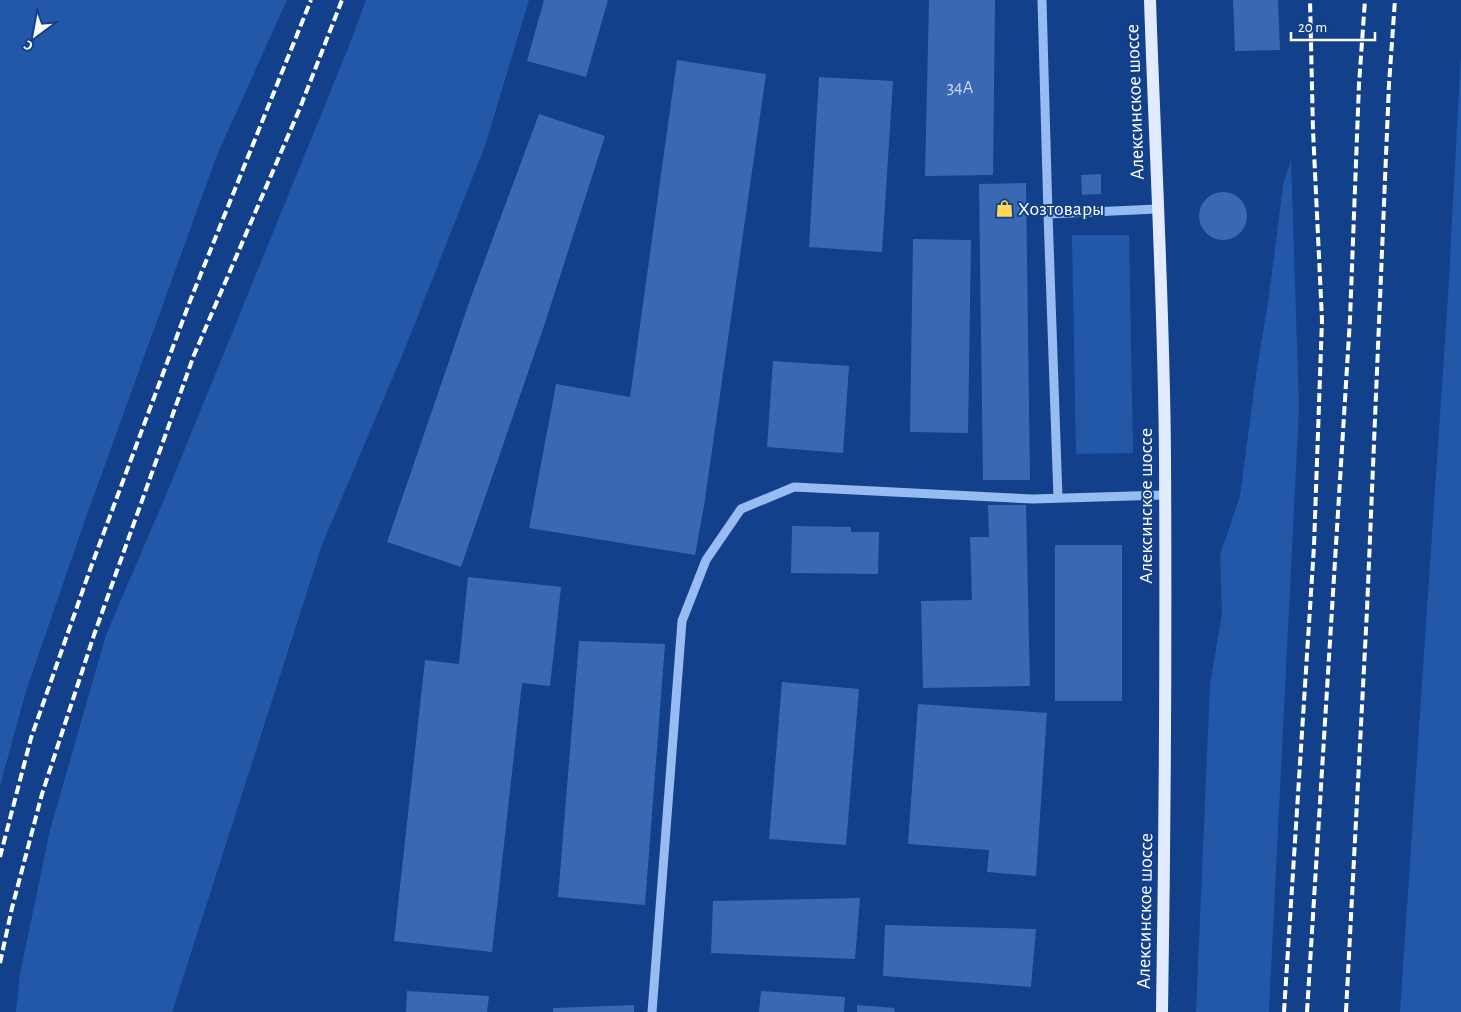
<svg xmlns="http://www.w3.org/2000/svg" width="1461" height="1012" font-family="'Alegreya Sans',sans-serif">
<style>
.green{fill:#2358a9}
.building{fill:#3a69b4}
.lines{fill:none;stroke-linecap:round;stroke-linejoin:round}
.minor{stroke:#98bbf1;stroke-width:9}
.major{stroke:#e2ebff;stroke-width:12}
.rail{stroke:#fff;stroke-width:4;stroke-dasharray:9 4;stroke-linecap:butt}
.labels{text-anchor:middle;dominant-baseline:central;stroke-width:4;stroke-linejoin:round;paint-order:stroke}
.number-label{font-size:18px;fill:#cedaec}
.street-label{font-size:20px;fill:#fff;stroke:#12408a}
.poi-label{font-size:20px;fill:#fff;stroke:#12408a;text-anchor:start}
</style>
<rect width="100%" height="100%" fill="#12408a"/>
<path class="green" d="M0,0H287L217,155L85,520L26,691L0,786Z
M366,0H529L485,146L406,346L322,545L172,1012H16L20,974L50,830L106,635L166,495L347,51Z
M1461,54V1012H1400L1448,296Z
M1291,160L1299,407L1269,1012H1196L1210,685L1222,614L1220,555L1240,496L1257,368L1269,296L1283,185Z
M1072,235H1129L1133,453L1076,454Z"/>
<path class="building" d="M544,0H608L586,77L527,61Z
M929,0H995L993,175L925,176Z
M1233,0H1278L1280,50L1235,51Z
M677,60L766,74L704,506L695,555L529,528L556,384L630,397Z
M819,77L893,81L882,252L809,247Z
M539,114L605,136L545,323L461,567L387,542L471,297Z
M1101,174V194L1082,195L1081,175Z
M1026,183L1030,480H983L979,184Z
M1199 216a24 24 0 1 1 48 0a24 24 0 1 1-48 0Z
M913,239L971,240L968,433L910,432Z
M773,361L849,366L843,453L767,447Z
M988,505H1026L1030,686L923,688L921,601L972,600L970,537H989Z
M792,526L851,527V532H879L878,574L791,573Z
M1055,545H1122V701H1055Z
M468,577L561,587L550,686L522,683L492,952L394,941L425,660L459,664Z
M579,641L665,644L645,905L558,897Z
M782,682L859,689L846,845L769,839Z
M918,704L1047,713L1036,876L987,872L989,850L908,844Z
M860,898L855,959L711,953L713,901Z
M885,925L1036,929L1031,987L883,976Z
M407,991L489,996L487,1012H406Z
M761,991L845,997L844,1012H759Z
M634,1005V1012H553V1008Z
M857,1005L894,1008L895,1012H857Z"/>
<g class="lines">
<path class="minor" d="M1042,0L1048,214
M1058,498L1048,214L1157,209
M652,1012L682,621L706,560L741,509L794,487L1033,499L1164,495"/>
<path class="major" d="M1150,0C1155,152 1164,305 1165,458C1166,642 1165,827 1162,1012"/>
<path class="rail" d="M0,857L31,738L91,567L190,301L311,0
M0,963L12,908L42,794L94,635L194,355L300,108L342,0
M1284,1012L1314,546L1322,320L1313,130L1310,0
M1307,1012L1350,319L1359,84L1365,0
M1346,1012L1367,610L1389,84L1395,0"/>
</g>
<defs>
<symbol id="shop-bare" viewBox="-9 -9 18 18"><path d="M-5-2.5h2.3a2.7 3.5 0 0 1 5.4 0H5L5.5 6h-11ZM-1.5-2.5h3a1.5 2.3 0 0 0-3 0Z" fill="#ffd858" stroke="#12408a" stroke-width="2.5" paint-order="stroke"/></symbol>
</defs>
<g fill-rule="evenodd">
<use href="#shop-bare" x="992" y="196" width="25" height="25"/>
</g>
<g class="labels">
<g class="number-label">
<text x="960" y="88">34А</text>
</g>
<g class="street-label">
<text transform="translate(1135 102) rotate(-92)">Алексинское шоссе</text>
<text transform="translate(1146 506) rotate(-90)">Алексинское шоссе</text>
<text transform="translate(1145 911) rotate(-89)">Алексинское шоссе</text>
</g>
<g class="poi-label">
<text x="1018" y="209">Хозтовары</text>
</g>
</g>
<g transform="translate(35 35) rotate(212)" stroke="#12408a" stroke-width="4" paint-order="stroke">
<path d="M0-4L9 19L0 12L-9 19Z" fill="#ffffff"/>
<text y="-8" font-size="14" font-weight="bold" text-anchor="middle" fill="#ffffff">С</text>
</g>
<path d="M1291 32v8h84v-8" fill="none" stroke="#ffffff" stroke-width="2.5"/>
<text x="1298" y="32" font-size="15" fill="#ffffff" stroke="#12408a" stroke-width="4" paint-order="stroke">20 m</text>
</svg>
